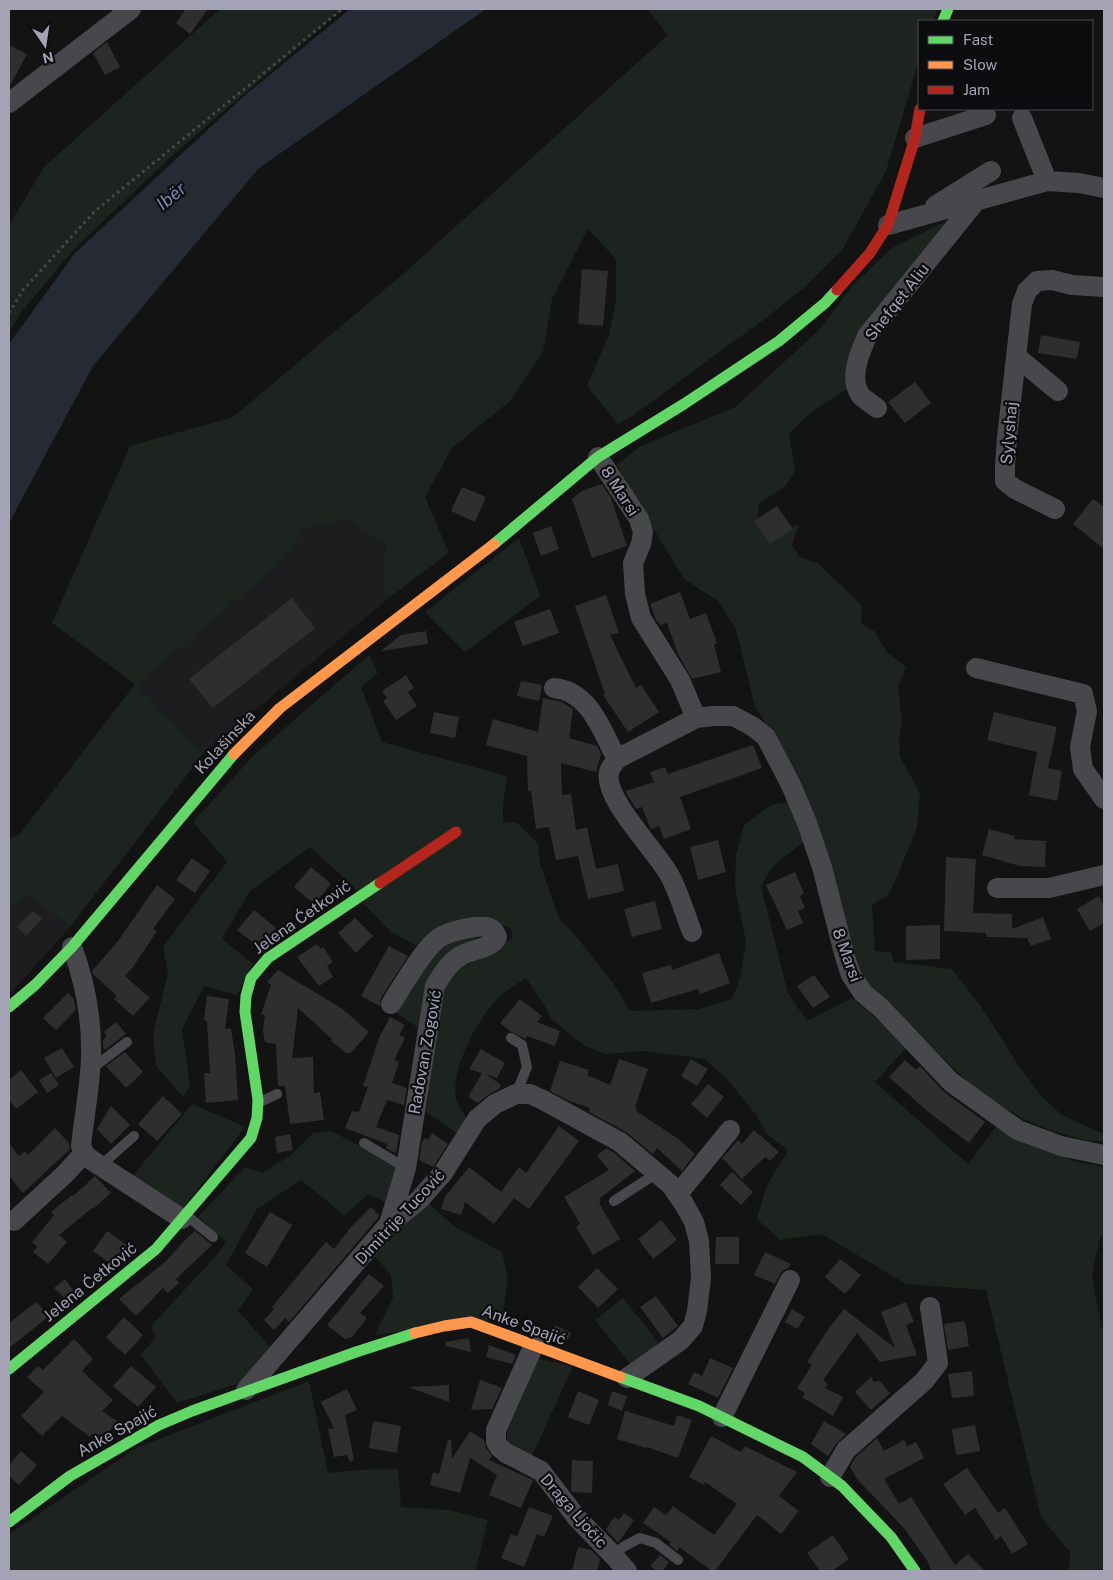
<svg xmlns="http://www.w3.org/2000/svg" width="1113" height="1580" font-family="'Public Sans',sans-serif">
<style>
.built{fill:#1d1d1f}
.green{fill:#1d231f}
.water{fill:#262a34}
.building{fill:#2e2e2f}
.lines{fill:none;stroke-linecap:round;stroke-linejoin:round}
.path{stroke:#49494e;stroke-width:3;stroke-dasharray:2.5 4;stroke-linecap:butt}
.lane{stroke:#47474c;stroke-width:10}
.street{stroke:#47474c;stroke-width:20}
.fast{stroke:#63d668;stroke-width:11}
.slow{stroke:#ff974d;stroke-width:11}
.jam{stroke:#b3261e;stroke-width:11}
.labels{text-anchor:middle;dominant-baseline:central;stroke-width:4.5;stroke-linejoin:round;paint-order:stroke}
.street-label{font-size:16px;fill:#a3a3b5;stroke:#0d0d0f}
.water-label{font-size:18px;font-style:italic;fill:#7886b1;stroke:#0d0d0f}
</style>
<rect width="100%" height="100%" fill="#131313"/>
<path class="built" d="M346,520L385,544L382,586L389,598L203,754L135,684L278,566L305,530Z
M28,893L70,927L9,995V908Z"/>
<path class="green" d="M220,9H343L174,154L75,248L23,310L9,332V225L44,167Z
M647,9H938L933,21H919V60L886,171L843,249L806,286L766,318L632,416L618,424L587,386L609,335L616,300V259L588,229L552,299L543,352L510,401L452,448L425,497L449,553L389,598L382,586L385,544L346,520L305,530L278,566L136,684L203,754L70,927L28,894L9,908V839L19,835L135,684L52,623L130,446L233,417L402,275L668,35Z
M946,221L953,229L864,335L854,385C830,400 808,412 789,434L795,472L785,486L759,504L758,523L771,532L799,525L792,545L800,557L819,564L862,606L861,623L874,631L887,652L906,667L898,687L902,722L899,739L900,756L920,794L917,828L894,884L888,895L872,905L875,951L891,952L894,962L952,969L982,1008L1019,1066L1041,1096L1062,1115L1104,1134V1141H1089L1049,1130L1022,1118L977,1091L854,971L774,739L754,704L736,629L718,601L684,579L637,502L617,465L639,447L735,407L819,330L853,285L892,248Z
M519,538L540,596L465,652L425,612Z
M369,655L378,673L361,687L382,742L507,776L503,805V822H516L538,844L540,864L560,921L571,930L613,983L630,1011L698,1009L732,999L740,978L746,941L735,888L736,855L744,825L771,805L789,802L803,842L772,867L761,887L788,993L807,1021L852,998L908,1046L875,1082L968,1164L999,1123L1073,1161L1104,1167V1235L1100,1237L1092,1274L1101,1326L1104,1334V1571H1069L1070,1552L1041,1517L986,1290L906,1284L822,1234L780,1240L757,1219L766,1187L788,1151L766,1133L757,1116L727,1079L705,1059L644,1051L605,1054L585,1046L550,1018L546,1008L526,978C519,983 511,987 504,993C480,1012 451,1067 456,1098C457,1104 463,1112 466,1118L458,1134L426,1112L443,988L453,971L499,948L513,937L511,928L486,921L418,946L391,932L364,904L353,886L310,847L250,891L222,939L253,964L237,995L204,986L182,1029L190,1086L183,1097L156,1066L153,1034L168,974L163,947L227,862L193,822L254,755Z
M476,936L477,940L468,947L419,1028L395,1012L435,951L445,943Z
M192,1104L245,1127L181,1211L131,1178Z
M332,1131L398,1168L386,1203L369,1194L344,1215L301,1180L257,1209L226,1265L253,1289L238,1311L273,1350L243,1382L177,1403L141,1355L156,1336L151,1326L216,1256L226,1242L198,1217L245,1167L262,1173L291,1155L313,1133Z
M426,1201L455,1227L502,1252L508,1279L502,1319L375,1335L393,1298L391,1275L371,1252Z
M623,1298L659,1343L631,1365L595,1320Z
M534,1358L573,1366L532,1456L514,1448L507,1441V1424Z
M309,1381L328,1473L355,1470L398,1469L401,1507L449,1510L488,1520L476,1569L481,1571H9V1534L136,1448Z"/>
<path class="water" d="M350,9H486L258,169L93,366L9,523V344L75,253L243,97Z"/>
<path class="building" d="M186,9H208L190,34L176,23Z
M107,42L120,67L105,75L93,53Z
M9,45L27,54L9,88Z
M582,269L608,271L603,326L578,324Z
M1041,335L1080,342L1077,359L1038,353Z
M915,382L931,403L905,423L888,402Z
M602,484L611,498L627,546L592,558L572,499L582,491Z
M462,487L486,497L475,522L451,511Z
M1093,499L1104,507V549L1073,524Z
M777,506L793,529L770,544L754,521Z
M551,526L559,549L541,556L533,533Z
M680,592L690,619L706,613L717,643L714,644L721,672L692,679L678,654L667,623L660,625L656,620L650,604Z
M606,595L619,633L610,635L636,688L641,685L659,712L628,732L603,695L605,694L575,606Z
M292,598L315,628L213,708L189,679Z
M550,609L559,633L523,646L514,622Z
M426,631L428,644L381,651L401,635Z
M406,675L414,688L408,692L417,706L396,720L383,701L387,698L382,691Z
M521,681L542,685L539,701L517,696Z
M543,698L562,702L573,709L569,738L597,746L601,754L596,772L561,763L562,795L571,794L576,830L587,827L596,869L618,864L624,891L588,899L578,856L556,860L549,827L536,829L531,791H528L527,756L486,745L493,719L538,732Z
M434,712L459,717L455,738L430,733Z
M994,712L1057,727L1048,768L1062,771L1057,801L1029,795L1037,752L987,740Z
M753,745L762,768L680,797L691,829L664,839L659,826L651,829L642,807L636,809L625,791L654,782L650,772L665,767L668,774Z
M989,829L1015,836L1014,839L1046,841L1045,867L1020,866L982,855Z
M718,840L726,872L698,880L690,847Z
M946,857L976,859L973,913L1012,914V929L1043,917L1051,939L1031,946L1027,938L986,937V933L944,931Z
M192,858L210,871L195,893L176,880Z
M311,867L331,884L314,904L294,887Z
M795,872L804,893L800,896L805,908L798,911L803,923L787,930L766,885Z
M157,885L175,899L153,929L157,931L133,967L125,976L150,998L133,1016L114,999L117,996L93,974L92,971L118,941Z
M1099,896L1104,906V923L1090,931L1077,909Z
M655,901L662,929L632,937L624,909Z
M254,910L276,928L263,942L258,946L237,930Z
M33,911L42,919L26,936L17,927Z
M355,918L373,936L356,953L338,933Z
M940,925V959L906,960V926Z
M317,944L321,949L323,947L333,962L327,966L333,977L319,986L297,957Z
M389,946L408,956L381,998L380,1006L361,996Z
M719,953L730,983L700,994L698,989L651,1003L642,973L671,965L672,970Z
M278,970L341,1008L369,1032L351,1053H346L331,1041L332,1039L298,1008L292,1058L313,1057L314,1093L320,1092L324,1120L290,1124L285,1086H278L276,1044L265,1042L263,1031L265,1015L261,1014L271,985L267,982Z
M814,975L830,997L813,1008L797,986Z
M68,993L74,999L76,1010L56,1030L43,1018Z
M207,996L229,999L225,1029L231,1028L235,1055L238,1100L206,1103L204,1073H210L207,1021L204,1020Z
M520,999L542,1016L537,1022L560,1031L555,1046L527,1036L525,1039L510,1031L500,1023Z
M390,1017L405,1025L399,1035L405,1038L394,1060L399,1062L392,1083L407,1088L404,1105L387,1100L376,1127L399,1135L396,1153L386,1148L387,1144L345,1128L352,1111L359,1112L368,1087L363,1086L379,1038Z
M116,1022L126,1034L105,1050L103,1047V1040L107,1036L104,1032Z
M62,1048L74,1067L56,1078L44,1058Z
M481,1049L505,1063L497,1078L486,1074L501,1085L499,1089L488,1095L478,1103L468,1097L482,1073L469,1069Z
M125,1052L143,1072L126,1088L106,1066Z
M619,1059L648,1069L635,1107L637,1108L636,1111L680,1140L695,1154L682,1171L657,1148L653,1154L626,1132L589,1112L590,1108L569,1101L550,1091L560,1061L589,1070L587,1075L610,1085Z
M691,1059L708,1069L697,1086L681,1076Z
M905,1060L916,1070L920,1066L944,1092L985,1122L969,1143L927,1111L889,1077Z
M21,1070L38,1092L16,1109L9,1100V1080Z
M51,1073L59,1085L47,1093L39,1080Z
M708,1084L724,1097L707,1118L691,1104Z
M163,1096L182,1114L157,1141L138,1124Z
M111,1106L130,1125L111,1144L97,1129Z
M559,1126L579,1141L529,1209L514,1198L494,1224L465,1202L461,1215L441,1209L445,1197L469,1167L501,1192L519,1167L526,1173Z
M55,1128L69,1143L70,1149L23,1193L9,1176V1143L19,1156L25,1151L28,1155Z
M754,1130L779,1152L770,1161L765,1157L742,1179L722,1158L738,1140L742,1144Z
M432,1133L448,1144L433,1167L419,1160L422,1142L425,1138L428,1140Z
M290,1134L293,1150L277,1153L275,1137Z
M606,1148L613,1152L635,1171L599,1199L601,1202L599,1203L620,1239L593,1255L576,1227L580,1224L564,1197L609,1170L597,1156Z
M732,1172L753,1192L741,1205L720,1185Z
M95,1176L111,1193L93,1209L92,1208L59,1235L67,1242L48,1264L33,1252L38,1247L32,1242L54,1215L51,1212L72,1195L73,1196Z
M371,1207L379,1215L378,1218L289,1322L285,1318L274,1330L264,1320L274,1309L272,1307L326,1242L334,1249L351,1227Z
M270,1212L292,1225L267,1267L245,1253Z
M661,1220L677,1240L653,1259L638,1239Z
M107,1231L132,1249L112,1265L93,1251Z
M195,1231L212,1245L176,1279L179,1283L168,1293L163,1288L136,1316L119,1299L166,1261L185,1240Z
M716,1237H739V1264H715Z
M765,1252L791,1264L788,1268L783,1270L780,1274L775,1284L754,1275Z
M840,1259L861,1275L845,1294L825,1277Z
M597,1268L618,1289L598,1308L578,1287Z
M369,1274L384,1286L360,1313L367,1318L352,1337L345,1339L327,1325Z
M65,1279L76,1294L68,1301L54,1288Z
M656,1296L678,1326L663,1338L640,1307Z
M36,1302L49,1315L48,1317L9,1348V1323Z
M906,1302L914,1322L906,1325L917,1355L880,1362L857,1333L823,1380L828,1384L825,1388L843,1397L833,1416L802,1397L805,1393L797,1388L812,1365L807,1362L827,1331L844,1309L895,1348L881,1312Z
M792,1309L805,1317L797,1329L785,1322Z
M124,1317L143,1335L125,1355L106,1337Z
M965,1321L969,1346L948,1350L944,1324Z
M555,1325L571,1333L567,1341L551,1335Z
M469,1338L471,1352L446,1346V1342Z
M74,1339L93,1359L82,1371L113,1400L102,1411L117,1421L104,1438L101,1440L92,1434L90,1437L62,1416L42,1436L21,1416L44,1392L27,1377L38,1366L43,1370Z
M489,1345L516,1355L512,1364L486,1357Z
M710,1358L733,1368L718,1398L688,1384L694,1372L702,1376Z
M131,1366L156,1387L138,1407L113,1386Z
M972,1371L974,1396L952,1398L948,1374Z
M872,1376L873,1382L880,1381L890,1393L871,1410L855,1392Z
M480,1380L502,1388L492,1409L471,1410Z
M449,1385V1402L408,1387Z
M347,1389L357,1410L345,1415L354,1460L350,1462L347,1455L334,1457L328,1429L334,1428L321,1402Z
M578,1391L599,1400L589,1425L568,1417Z
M612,1391L627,1396L622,1411L608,1405Z
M625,1411L674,1426L677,1415L692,1420L678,1458L647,1447L646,1448L617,1439Z
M373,1421L401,1426L397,1453L369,1448Z
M824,1421L846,1434L836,1444L828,1456L811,1444Z
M975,1425L980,1451L956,1455L952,1429Z
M470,1431L484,1440L486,1448L492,1456L489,1460L533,1480L521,1508L489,1495L497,1475L470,1458L460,1493L430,1485L433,1472L439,1474L448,1440H451L452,1459Z
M711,1436L741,1452L745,1446L797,1472L779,1496L799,1511L781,1534L757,1515L715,1571H712L679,1547L677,1551L669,1544L671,1542L643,1523L654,1507L666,1515L673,1506L714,1535L737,1504L705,1482L704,1485L689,1477Z
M877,1438L884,1451L904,1440L907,1446L916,1442L924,1458L884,1479L899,1504L911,1497L955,1565L968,1554L985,1571H931L928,1562L904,1528L857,1479L850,1467L855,1458Z
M21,1451L37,1465L19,1485L9,1476V1465Z
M572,1460L593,1461L592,1493L572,1492L571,1490Z
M967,1468L998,1513L1005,1508L1028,1544L1012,1554L1001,1536L996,1540L975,1508L965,1515L943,1484Z
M529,1507L553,1516L544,1537L537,1534L524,1567L501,1558L511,1534L517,1537Z
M624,1513L634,1520L618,1543L606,1529L614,1517L619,1520Z
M833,1535L849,1559L832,1571H820L807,1553Z
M578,1547L591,1550L600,1559L597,1571H572Z
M660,1555L669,1562L663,1571H657L650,1566Z"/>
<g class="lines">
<path class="path" d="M9,313L23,290L95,211L342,9"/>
<path class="lane" d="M511,1038L522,1045L527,1067L516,1094
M90,1070L127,1042
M260,1102L277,1094
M364,1143L406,1168
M100,1166L134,1136
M614,1201L657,1173
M186,1215L213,1237
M614,1556L623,1547L640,1538L656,1543L678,1560"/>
<path class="street" d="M9,103L131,9
M1022,118L1047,181
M915,138L986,115
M935,206L991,171
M888,225L1047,181L1079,183L1104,188
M1017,357L1058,391
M877,408C872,404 865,400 861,396C848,378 860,353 867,336L976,201
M598,457L639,519L643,532L641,544L633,563L635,594L641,618L680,680L696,718L617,759C614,763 610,768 609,772C603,799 657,851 670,876C679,893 685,914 692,932
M1055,509L1015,489L1005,481V465L1007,437L1022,304L1027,291L1037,281L1052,280L1072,285L1104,287
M976,668L1083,694L1087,711L1080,747L1083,769L1104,799
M554,688C590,691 602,732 617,759
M696,718L713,716H733L752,726L766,737L791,785L807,823L822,867L845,957L851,975L863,993L881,1008L951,1082L1018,1130L1061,1146L1104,1155
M997,888H1049L1104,875
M72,947C85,982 92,1019 91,1057C90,1087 84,1117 81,1146L84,1153L90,1159L182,1219
M678,1194L730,1130
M14,1221L66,1173L84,1153
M389,1224L406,1168L435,986C443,973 449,962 462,955C473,949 491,949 497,937C493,926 486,926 475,927C465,928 443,933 435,941C420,955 403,985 391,1004
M534,1345L496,1430V1442L500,1448L506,1453L541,1471L577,1518L614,1556L627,1571
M246,1390L389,1224L419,1200L443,1173L477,1119L495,1104L516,1094H530L543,1100L620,1142L671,1185L684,1204L694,1222L699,1241L701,1278L697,1311L693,1326L681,1340L627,1378
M722,1417L790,1280
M830,1477L846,1450L924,1381L938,1363L930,1307"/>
<path class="fast" d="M943,21L948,9
M494,544L598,457L684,404L779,341L825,303L837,290
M9,1007L35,985L72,947L234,754
M9,1369L156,1249L251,1138L257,1118L258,1100L245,1012L246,996L251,978L268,958L380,883
M620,1377L699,1406L803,1457L842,1486L891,1537L915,1571
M9,1522L70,1476L159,1425L192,1411L356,1352L415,1333"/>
<path class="slow" d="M234,754L280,708L494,544
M415,1333L444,1326L471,1322L620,1377"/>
<path class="jam" d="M837,290L870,253L888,225L915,138L920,109
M380,883L456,832"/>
</g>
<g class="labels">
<g class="street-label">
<text transform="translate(897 302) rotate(-52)">Shefqet Aliu</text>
<text transform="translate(1009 433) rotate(-85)">Sylyshaj</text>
<text transform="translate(620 491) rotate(57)">8 Marsi</text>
<text transform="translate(225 742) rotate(-47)">Kolašinska</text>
<text transform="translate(302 917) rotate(-35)">Jelena Ćetković</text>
<text transform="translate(847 955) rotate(70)">8 Marsi</text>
<text transform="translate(425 1052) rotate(-80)">Radovan Zogović</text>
<text transform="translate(400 1217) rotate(-47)">Dimitrije Tucović</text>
<text transform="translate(90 1282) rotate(-39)">Jelena Ćetković</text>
<text transform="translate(524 1325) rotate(20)">Anke Spajić</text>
<text transform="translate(117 1431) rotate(-29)">Anke Spajić</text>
<text transform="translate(574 1511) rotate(49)">Draga Ljočic</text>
</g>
<g class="water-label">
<text transform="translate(171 196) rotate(-40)">Ibër</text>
</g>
</g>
<rect width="1113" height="1580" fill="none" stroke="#a3a3b5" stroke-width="20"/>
<rect x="918" y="20" width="175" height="90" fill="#0d0d0f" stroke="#494951"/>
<rect x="928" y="36" width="25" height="8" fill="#63d668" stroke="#494951"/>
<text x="963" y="45" font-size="15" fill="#a3a3b5">Fast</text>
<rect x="928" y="61" width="25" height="8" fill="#ff974d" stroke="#494951"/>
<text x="963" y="70" font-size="15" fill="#a3a3b5">Slow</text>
<rect x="928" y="86" width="25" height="8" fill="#b3261e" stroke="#494951"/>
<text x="963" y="95" font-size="15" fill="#a3a3b5">Jam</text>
<g transform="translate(45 45) rotate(167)" stroke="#0d0d0f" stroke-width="4" paint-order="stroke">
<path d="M0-4L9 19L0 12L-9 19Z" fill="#a3a3b5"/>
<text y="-8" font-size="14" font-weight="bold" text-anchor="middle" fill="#a3a3b5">N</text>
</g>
</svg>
